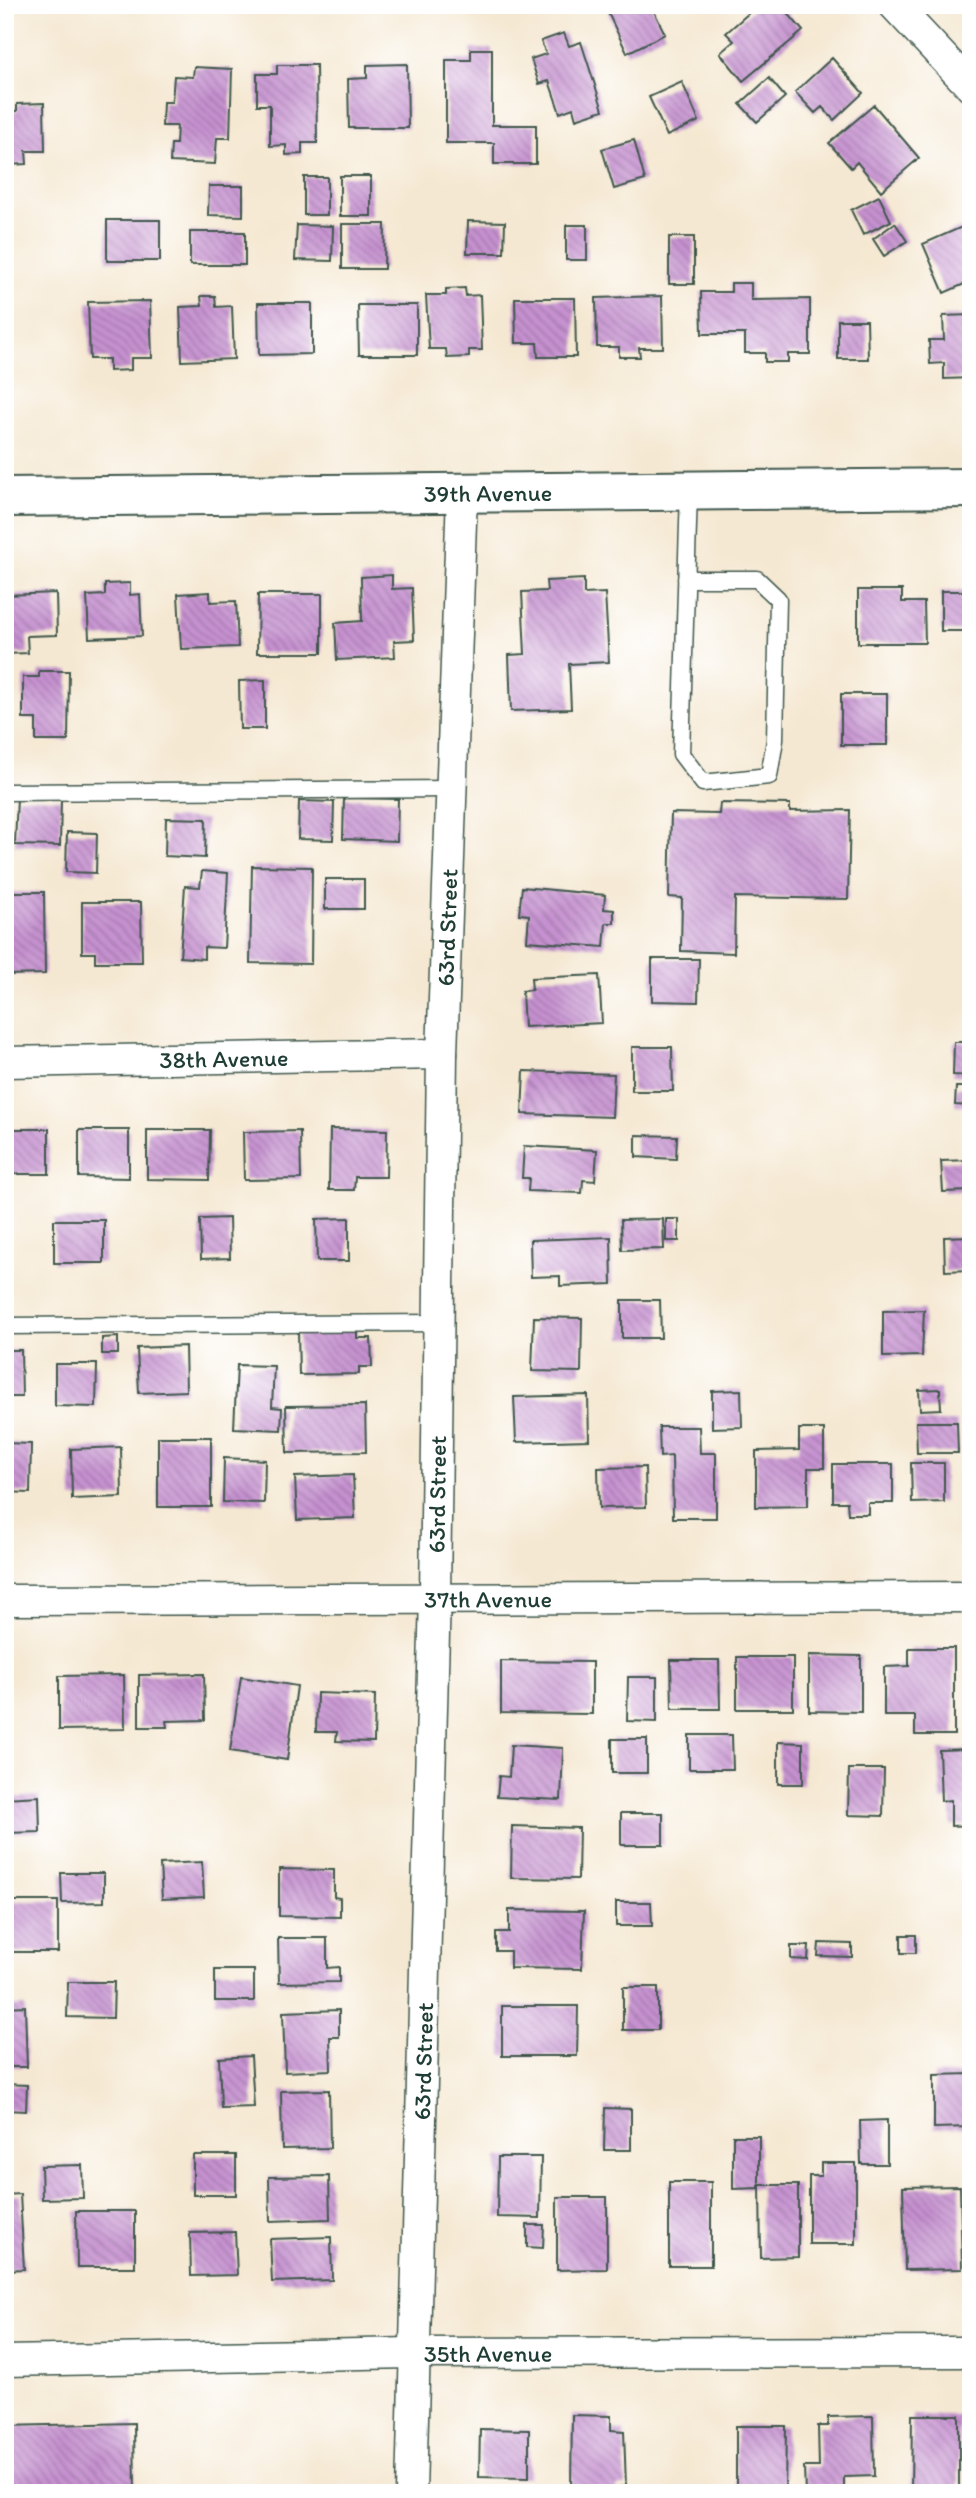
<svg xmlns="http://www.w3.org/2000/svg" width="976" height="2498" font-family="Itim,sans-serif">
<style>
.building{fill:url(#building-back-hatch)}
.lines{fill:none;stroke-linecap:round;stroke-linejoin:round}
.service-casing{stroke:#3f574c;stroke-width:19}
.minor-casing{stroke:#3f574c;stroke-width:33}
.secondary-casing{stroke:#3f574c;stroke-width:42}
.service{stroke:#fff;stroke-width:16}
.minor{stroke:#fff;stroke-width:30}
.secondary{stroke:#fff;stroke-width:38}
.labels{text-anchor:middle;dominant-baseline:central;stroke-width:7;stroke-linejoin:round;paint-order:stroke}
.street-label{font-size:24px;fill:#1f3d34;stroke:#fff}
</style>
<defs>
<pattern id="building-back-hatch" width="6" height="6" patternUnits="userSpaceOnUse" patternTransform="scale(1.75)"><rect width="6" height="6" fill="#c691d0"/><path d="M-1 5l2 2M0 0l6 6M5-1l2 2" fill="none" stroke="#a078aa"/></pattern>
</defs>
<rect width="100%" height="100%" fill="#fff"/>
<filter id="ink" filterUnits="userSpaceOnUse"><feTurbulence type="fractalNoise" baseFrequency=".0143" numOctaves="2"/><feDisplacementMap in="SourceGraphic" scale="14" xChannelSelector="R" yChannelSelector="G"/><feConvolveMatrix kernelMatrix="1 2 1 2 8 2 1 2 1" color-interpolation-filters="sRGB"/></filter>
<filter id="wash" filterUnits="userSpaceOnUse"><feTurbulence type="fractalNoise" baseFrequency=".00686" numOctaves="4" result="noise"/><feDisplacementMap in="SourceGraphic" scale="28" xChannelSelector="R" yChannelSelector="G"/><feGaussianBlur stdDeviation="1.57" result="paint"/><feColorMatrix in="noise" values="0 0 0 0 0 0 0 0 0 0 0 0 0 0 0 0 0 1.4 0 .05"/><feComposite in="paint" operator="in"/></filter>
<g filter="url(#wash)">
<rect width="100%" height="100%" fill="#f5e8d2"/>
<g id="blocks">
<path class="building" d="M624,5H651L665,34L627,53L608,13Z
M758,5H781L803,31L743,81L720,53L734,41L726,33Z
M564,33L569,46L581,42L603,110L576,119L573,108L560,113L549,81L539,84L531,59L546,54L541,41Z
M471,49H492V125H536V164H494V143H446V60H471Z
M832,58L863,93L834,120L822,107L815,113L795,92Z
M407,64L408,128H349L348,79L367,78V65Z
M277,65H316L317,143H302V154L286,155V145L270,146V105H257V74H277Z
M194,67L232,69L230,138H217L215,164L170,162L171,144H176L177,126H162L163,102H172L174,76L193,77Z
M769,78L785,97L757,122L740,104Z
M682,82L699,121L667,136L649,97Z
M44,103L45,151H26L27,164L5,165V112L17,111V104Z
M874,105L919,158L881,191L857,162L851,168L829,143Z
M634,140L645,180L614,189L602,149Z
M340,176H371V216H340Z
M304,177H327V215H304Z
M209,186H243V216L208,215Z
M879,196L891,221L863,235L851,210Z
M107,220H160V261H107Z
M468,221L505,222L504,253H467Z
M895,223L907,241L884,256L873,239Z
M971,223V281L944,293L923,244Z
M342,224H385L384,269H342Z
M297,225L333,226L332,261L295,260Z
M566,225H587V260H566Z
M190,232H245V265H190Z
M669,237H694V284H669Z
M731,283H751V300L810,299V354H788V362H765V353H745V334H702L701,292H731Z
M465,288L466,296L480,295L482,350H469V357L447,358L446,349H429L426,295H446V289Z
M201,296H215L216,307L232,306L234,359L182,361L180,307L202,306Z
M662,296L663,348H639L640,357H619V347H597L596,298Z
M515,298H575L576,357H538L537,343H516Z
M150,301L152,358H131V370L109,371V359H90L88,302Z
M258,303H312V354L259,355Z
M358,305H417V355H359Z
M971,315V378L944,379V363L930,364L929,340H944L943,316Z
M838,320H867L868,359H838Z
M392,575V589L412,588L414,640L394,641L395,657L337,660L335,623L362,621L361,577Z
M584,579V594L605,593L609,662L569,664L571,709L511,711L509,655L525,654L522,592L547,591L546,581Z
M130,583V595L140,594L142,636L89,638L87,596L105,595V584Z
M858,590H902V602H924L925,643H858Z
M941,591H971V631H941Z
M210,592V602L236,601L238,647L181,649L178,594Z
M56,593L57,635L27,636L28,653L5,654V595Z
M258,594H322V653H257Z
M39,671H69L68,741H36V719H23V677H39Z
M265,680V729H240L239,681Z
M841,694H887V745H841Z
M17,797L61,799L60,846L15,845Z
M344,798L398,799L397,841L343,839Z
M299,801L334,802L333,840L298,839Z
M720,803L790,804V811L850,810L848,899L735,897L734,953L681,951L682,898L669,897L671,813L719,814Z
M166,818L206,819L205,858L165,856Z
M67,832L97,833L96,873L66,872Z
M252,866L312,867L311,964L250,963Z
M202,871L228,873L224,948L204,947V959L180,957L185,886L200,887Z
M325,879H364V909H325Z
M522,887L605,895L604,909L614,910V923H606L604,947L527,941L529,915L519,914Z
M5,892H44L45,974L5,975Z
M82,902H141L142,962H95V953H82Z
M652,959H699L698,1002L652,1001Z
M599,975L602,1023L524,1027L522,991L532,990L531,978Z
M954,1042H971V1076L953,1075Z
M632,1047H672L673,1091H632Z
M524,1071L614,1074L612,1117L522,1114Z
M956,1087H971V1106L955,1105Z
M5,1129H49V1174H5Z
M330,1129L387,1130L386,1177H355L354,1190H329Z
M79,1130H129V1178L79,1177Z
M147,1130H210L209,1180L147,1179Z
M300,1131L301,1179L244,1180L243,1132Z
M636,1135L677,1136L676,1159L636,1157Z
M524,1146L597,1150L595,1181L583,1180L582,1193L528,1191L529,1178H522Z
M971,1160V1191L943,1192L941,1161Z
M229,1218L230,1258L201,1259L200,1219Z
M349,1218V1261H317L316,1219Z
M663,1219L664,1249L622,1250L621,1220Z
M666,1219H679V1241H666Z
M54,1220H104V1263H54Z
M971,1236V1270L945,1271L944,1237Z
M611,1237L612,1284L560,1286V1276L531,1277L530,1240Z
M622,1300H660L661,1338H622Z
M924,1310L922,1356L883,1357V1311Z
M534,1317L582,1318L581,1372L532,1371Z
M357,1329V1338H371L372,1367H359V1374L299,1375L298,1330Z
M118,1337V1354H102V1338Z
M185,1346L186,1391L139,1393L137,1348Z
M5,1350H21L22,1397H5Z
M55,1364H97L96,1407L55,1406Z
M237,1365L274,1366L272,1407L282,1408L281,1430L234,1428Z
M940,1389L941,1409L920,1410L919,1390Z
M741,1390L742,1427L712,1428V1391Z
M588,1395L589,1440L516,1442L514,1397Z
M365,1405L366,1452L287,1453L286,1406Z
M916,1422H957L958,1453H917Z
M659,1427H699L700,1453H716V1518H673L672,1456L660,1457Z
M799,1429H824V1468H808V1506L756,1507V1451L799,1450Z
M158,1437H211V1507H158Z
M5,1443L31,1444L30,1493L5,1492Z
M121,1447L122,1497L72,1499L71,1449Z
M224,1458L265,1460L264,1503L223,1502Z
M911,1463H944V1502L912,1503Z
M833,1464H893V1503H868V1514H848L847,1502H833Z
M645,1467L646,1507L599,1508L598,1468Z
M353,1475L355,1518L297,1520L295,1477Z
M909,1648H954V1735H915V1716H884V1667L909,1666Z
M809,1655L861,1656V1712L809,1711Z
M737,1657H793V1709H737Z
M671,1660H719L720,1709H672Z
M501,1661L592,1662V1714L501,1713Z
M204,1674L205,1720L166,1721L167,1727H139V1675Z
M124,1675L125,1729L59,1730V1676Z
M241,1677L297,1686L287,1760L230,1751Z
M628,1677H657V1722L627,1721Z
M317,1693L375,1695L374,1742L336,1741L337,1732H316Z
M689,1735H732L733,1769H689Z
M612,1739H647V1773H612Z
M778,1742L803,1743V1784H778Z
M511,1745L563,1748L561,1800L497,1797L499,1776L509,1777Z
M971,1749V1825L951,1826V1800L941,1801L939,1750Z
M849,1769H884L883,1816L848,1815Z
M39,1796L40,1832L5,1833V1798Z
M621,1813H663V1845H621Z
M512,1826L579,1828L578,1879L511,1878Z
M202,1862L204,1897L162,1899L160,1864Z
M279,1869L334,1870V1897L340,1898V1917L279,1916Z
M61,1873H104V1902L62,1903Z
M5,1901H58V1952H5Z
M616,1902H651L652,1926H616Z
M509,1910L584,1911L582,1969L510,1968V1951H496V1932H509Z
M901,1935H916V1953H901Z
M278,1938H327V1968L339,1967V1982L279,1983Z
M819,1943L852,1944V1957L818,1956Z
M791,1946H809L808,1960L791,1959Z
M215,1970H254V2001H215Z
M68,1982H114L113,2018L67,2017Z
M623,1987H658V2030H623Z
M25,2006L27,2067H5V2007Z
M502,2006H578L577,2056H502Z
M339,2010V2037H330L331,2070L285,2072L283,2012Z
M251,2056L254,2107L221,2108L219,2058Z
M971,2074V2127L934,2128V2075Z
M5,2084L27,2085L26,2111L5,2110Z
M329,2090L330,2148L282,2149L281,2091Z
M605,2108L631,2109V2150H604Z
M887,2120V2164H861L860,2121Z
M733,2136H759V2188L733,2189Z
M193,2155H236V2195H193Z
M498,2157H541L540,2218L497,2217Z
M821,2163H856V2244H809V2176H821Z
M82,2165L83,2198L42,2199L41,2166Z
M329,2176L330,2219L270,2221L269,2177Z
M669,2182H711V2266H669Z
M760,2185H798V2257L761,2258Z
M960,2186L962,2269L905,2270L903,2187Z
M20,2194L24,2269L5,2270V2195Z
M557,2197H607V2269L557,2270Z
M76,2211H135V2267H77Z
M527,2225H544L543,2248L527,2247Z
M235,2232L237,2275L191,2276L190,2233Z
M331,2237L332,2280L272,2282L270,2239Z
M572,2415L611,2416V2430L624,2431L626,2486L617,2487V2493H592V2487H571Z
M912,2415H959V2493H911Z
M873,2416L874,2476L844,2477V2493H805L804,2467H819L818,2426H828V2417Z
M134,2423L135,2493H5V2426Z
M736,2426H786L785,2493H736Z
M480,2429L529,2430V2478L479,2477Z"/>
</g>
</g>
<g filter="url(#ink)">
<use href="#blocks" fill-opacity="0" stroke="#3f574c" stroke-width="2"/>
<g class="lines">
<defs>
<path id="service" d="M686,579H757L778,599L775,740L769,776L703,783L681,754L689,491
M5,792L452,789
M5,1326L439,1323"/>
<g id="minor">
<path d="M894,5L971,87"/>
<path id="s1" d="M5,1062L442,1054"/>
<path id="s2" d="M5,1600L971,1597"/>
<path id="s3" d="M5,2361L412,2353L971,2352"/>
<path id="s4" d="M411,2493L435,1596L442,1054L462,494"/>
</g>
<g id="secondary">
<path id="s5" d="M5,497L971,488"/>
</g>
</defs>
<use href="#service" class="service-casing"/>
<use href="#minor" class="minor-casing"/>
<use href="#secondary" class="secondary-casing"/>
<use href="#service" class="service"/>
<use href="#minor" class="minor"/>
<use href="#secondary" class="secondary"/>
</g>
</g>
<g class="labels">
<g class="street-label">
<text stroke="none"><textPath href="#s5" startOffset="483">39th Avenue</textPath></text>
<text stroke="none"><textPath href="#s4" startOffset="1566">63rd Street</textPath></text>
<text stroke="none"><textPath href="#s1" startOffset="219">38th Avenue</textPath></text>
<text stroke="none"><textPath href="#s4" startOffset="999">63rd Street</textPath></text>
<text stroke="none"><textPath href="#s2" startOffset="483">37th Avenue</textPath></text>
<text stroke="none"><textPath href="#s4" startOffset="432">63rd Street</textPath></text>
<text stroke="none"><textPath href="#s3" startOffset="483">35th Avenue</textPath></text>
</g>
</g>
<rect width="976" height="2498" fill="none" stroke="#fff" stroke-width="28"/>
</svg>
